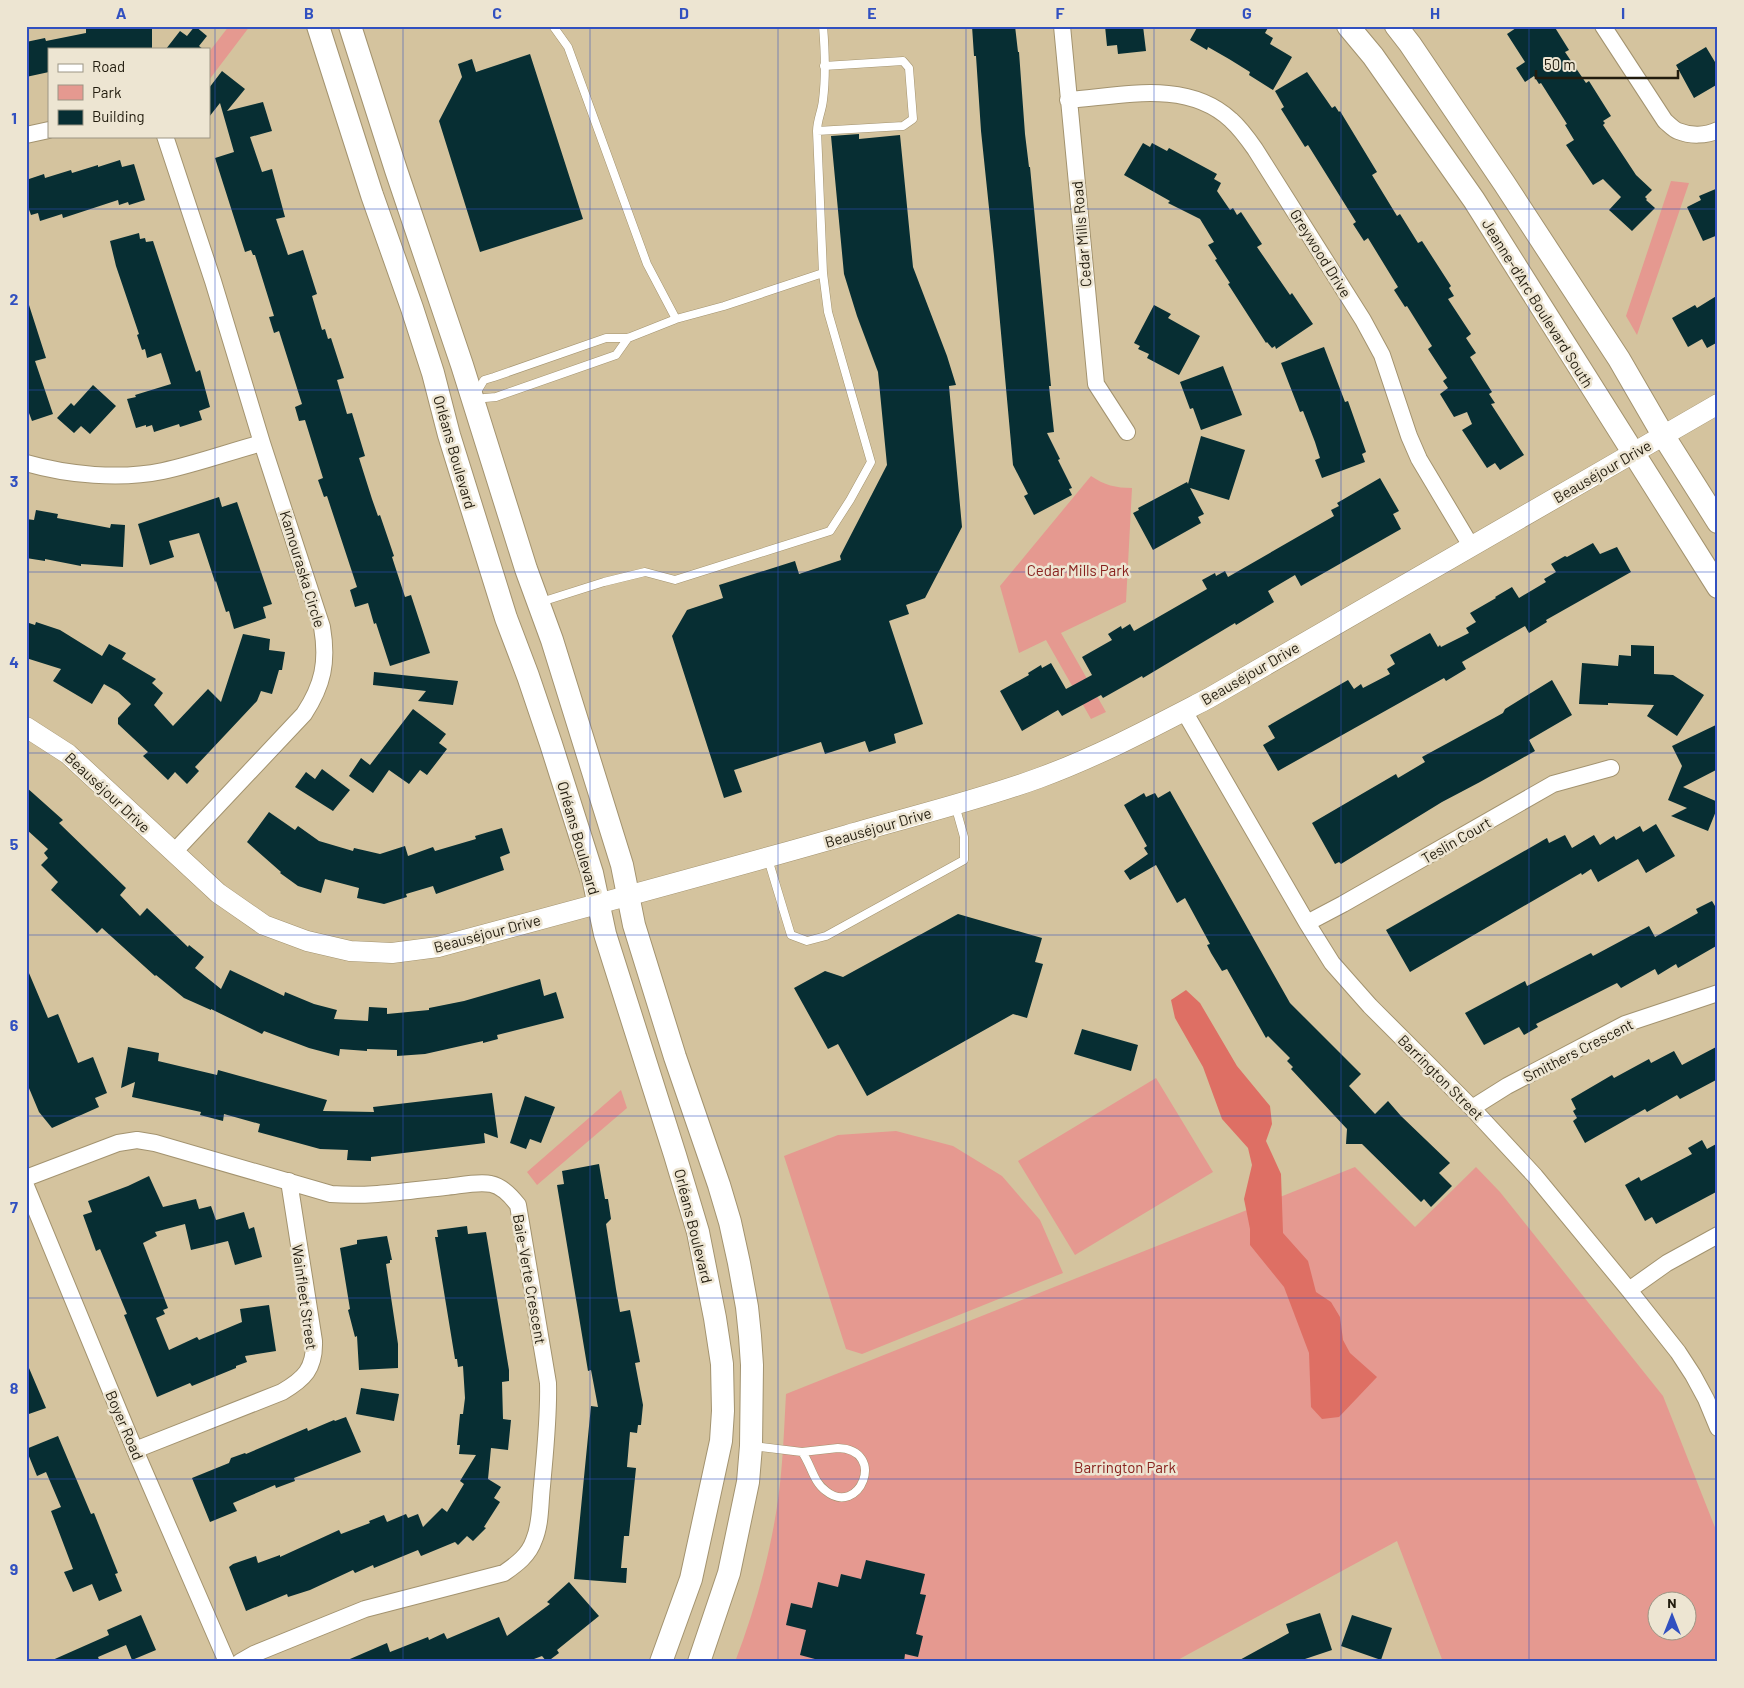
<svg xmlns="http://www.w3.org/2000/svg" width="1744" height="1688" font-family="Barlow,sans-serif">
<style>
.green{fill:#e59990;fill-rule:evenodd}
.forest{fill:#de6f64}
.building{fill:#072e33}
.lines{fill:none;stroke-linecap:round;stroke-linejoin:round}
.service-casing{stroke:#a3936f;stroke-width:9}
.minor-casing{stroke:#a3936f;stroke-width:18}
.tertiary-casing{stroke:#a3936f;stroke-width:21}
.secondary-casing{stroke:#a3936f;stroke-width:24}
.service{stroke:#fff;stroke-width:8}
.minor{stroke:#fff;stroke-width:16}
.tertiary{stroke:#fff;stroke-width:20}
.secondary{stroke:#fff;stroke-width:22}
.grid{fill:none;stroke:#3150c0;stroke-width:1;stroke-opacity:0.55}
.labels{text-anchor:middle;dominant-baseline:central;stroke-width:5;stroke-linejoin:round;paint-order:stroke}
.street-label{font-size:15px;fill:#221c0e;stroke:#ede5d2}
.park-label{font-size:15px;fill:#87211d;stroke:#ede5d2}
.neatline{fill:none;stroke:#3150c0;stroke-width:2}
.grid-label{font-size:16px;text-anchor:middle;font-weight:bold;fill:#3150c0}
</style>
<rect width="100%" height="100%" fill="#d4c39e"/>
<path class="green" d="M229,26H250L209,80V52Z
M1671,181L1689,183L1637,335L1626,316Z
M1091,476C1104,485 1116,488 1132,488L1126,602L1061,633L1106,712L1091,719L1046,640L1019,653L1000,586Z
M1156,1078L1213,1172L1075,1255L1018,1161Z
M621,1090L627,1108L537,1185L527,1172Z
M896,1131L953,1146L1002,1176L1040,1220L1063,1273L862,1354L846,1349L784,1156L838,1135Z
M1355,1167L1415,1227L1476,1167L1500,1192L1663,1396L1718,1535V1662H1443L1397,1541L1174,1662H735C755,1609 770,1556 778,1500C783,1465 784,1429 786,1394ZM1656,1600H1686V1630H1656Z"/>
<path class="forest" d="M1186,990L1200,1003L1237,1066L1270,1106L1272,1124L1266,1141L1281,1174L1283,1233L1308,1261L1316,1292L1331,1302L1340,1317L1343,1340L1350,1353L1377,1377L1339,1417L1322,1419L1311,1407L1309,1353L1284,1287L1250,1245V1229L1244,1199L1252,1165L1248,1148L1222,1119L1203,1067L1175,1018L1171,1000Z"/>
<path class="building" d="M132,26H152V49H49V72L26,77V42L45,38L46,41L86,33V27Z
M195,26L207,36L199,46L203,49H166L180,31L187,36Z
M972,26H1015L1018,52H1019L1025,134L1029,167H1030L1051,386H1049L1054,432L1047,433L1060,459L1058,460L1072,488L1069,489L1072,495L1034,515L1024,496L1028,494L1013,465L994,256L981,131L976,56H974Z
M1105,26H1143L1146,51L1118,54L1117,45L1107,46Z
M1198,26H1269L1265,33L1273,38L1270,44L1292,57L1273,90L1249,75L1250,72L1229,59L1208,47L1207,50L1190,40Z
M1519,26H1554L1569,50L1565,52L1586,83L1589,81L1611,116L1603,121L1605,123L1603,125L1636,175L1652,190L1645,197L1647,199L1646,200L1655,208L1632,231L1609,210L1621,197L1603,179L1593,185L1566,145L1574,140L1565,125L1567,124L1541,83L1539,84L1534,76L1525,82L1516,68L1525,62L1507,34Z
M1706,47L1718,67V84L1694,98L1676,65Z
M530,54L583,219L480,252L439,121L462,77L458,64L472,59L476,72Z
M222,71L245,89L227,111L263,102L272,131L250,137L262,172L272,169L285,217L276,219L288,255L303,250L317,294L312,296L322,330L325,329L328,339L331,338L344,378L337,380L347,414L352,413L365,456L359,458L372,499L378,516L380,515L394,556L392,557L405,597L411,595L430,653L390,666L376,623L374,624L368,603L355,607L350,590L357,587L327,496L324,497L318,480L323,478L305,420L299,421L295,407L302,404L279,331L274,333L269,317L274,316L255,255H253L251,250L245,252L215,158L234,152L220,103L209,117V88Z
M1307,72L1332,108L1335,106L1339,112L1340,111L1377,172L1372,175L1397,216L1400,214L1418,243L1422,241L1451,286L1449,288L1454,296L1448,299L1471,334L1466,338L1476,353L1470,357L1492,392L1489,394L1495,403L1491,404L1524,455L1500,470L1495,463L1487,468L1462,430L1472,424L1467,412L1454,417L1440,394L1448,388L1443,381L1447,378L1428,349L1432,346L1407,306L1405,307L1394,290L1398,287L1368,238L1364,241L1353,224L1356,222L1308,145L1305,147L1281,109L1284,107L1275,91Z
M859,134V139L900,135L913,267L947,356L956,385L949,386L962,527L925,598L906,605L909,614L889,621L923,724L894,734L896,743L869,752L865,741L825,754L821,742L734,770L742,792L724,798L672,636L687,610L723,598L719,585L795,561L799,574L841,560L840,556L887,465L878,372L857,316L844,274L831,136Z
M1143,143L1150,147L1152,143L1167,151L1169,148L1217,174L1214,179L1221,183L1217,191L1230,210L1233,208L1237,215L1241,212L1262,244L1257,247L1290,295L1292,293L1313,324L1276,349L1275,346L1272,348L1267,342L1266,343L1228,284L1230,283L1215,260L1217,259L1208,245L1214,242L1200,219L1168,203L1170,201L1124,175Z
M120,160L122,167L134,164L145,200L129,205L128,202L119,205L118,200L63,218L62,214L40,221L38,213L31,215L26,201V180L44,174L45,178L71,170L72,173L98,165V167Z
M1718,188V235L1703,241L1687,207L1701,200L1699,196Z
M139,233L140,239L145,238L146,242L153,241L196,372L200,370L210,407L199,411L202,420L180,427L179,424L154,432L152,425L146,427V425L136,428L127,399L136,397L135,395L171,384L161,353L147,358L145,349L142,350L137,335L139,334L116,266L110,241Z
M1718,295V342L1707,348L1702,339L1688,347L1672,318L1695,305L1697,308Z
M29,305L46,358L35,361L53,414L32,421L26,405V306Z
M1154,305L1171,314L1168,318L1200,336L1179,375L1147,358L1149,354L1138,349L1140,346L1134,343Z
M1324,347L1345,402L1348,401L1366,452L1362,454L1365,462L1322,478L1315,460L1320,458L1315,442L1303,411L1300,412L1281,363Z
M1223,366L1242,415L1201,430L1193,408L1190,409L1180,382Z
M93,385L116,406L90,434L81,426L74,433L57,418L71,403L74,406Z
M1201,436L1245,450L1229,500L1190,488L1204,514L1198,517L1201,523L1153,550L1133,513L1139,510L1138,508L1187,482L1188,484Z
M1380,478L1399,511L1393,514L1401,529L1301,586L1295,575L1268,591L1274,602L1236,625L1235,623L1143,678L1142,676L1103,698L1101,695L1062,716L1058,710L1022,731L1000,691L1029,675L1028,673L1041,665L1042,668L1051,663L1066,689L1092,675L1082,657L1112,640L1108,634L1121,626L1122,629L1130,624L1134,631L1207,589L1202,580L1215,573L1216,576L1225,571L1228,577L1334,516L1331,510L1339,506L1337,503Z
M219,497L222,507L237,502L272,604L263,607L266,618L234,629L229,611L226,612L216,581L215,582L199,533L169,541L174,557L150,565L138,524Z
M36,510L58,514L57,518L110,528L111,524L125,525L123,567L81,564V566L45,559V561L26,558V519L34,520Z
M1593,543L1600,554L1617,547L1631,572L1546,620L1547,622L1529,633L1525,626L1462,662L1466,669L1446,681L1444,678L1278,771L1263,745L1275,738L1268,726L1348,680L1354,689L1361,684L1363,688L1390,674L1387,669L1395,664L1390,655L1430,633L1438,647L1440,645L1441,647L1469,633L1466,628L1476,622L1470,613L1496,598L1495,597L1512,587L1519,598L1546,582L1544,579L1556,572L1551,564L1565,556L1567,557Z
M26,622L35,625L36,622L60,630L102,656L109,644L126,653L122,659L156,679L152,683L163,693L154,705L173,726L208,689L221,702L243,634L270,639L269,650L285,652L282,670H279L272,694L261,691L257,701L195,767L199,771L187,784L175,772L168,780L143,756L148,752L118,724V718L131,704L118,692L104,684L92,704L53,681L61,669L26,658Z
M1631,645L1654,646V674L1673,675L1704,695L1677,736L1647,716L1654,705L1608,703V705L1579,704L1582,663L1618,666L1619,655L1631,656Z
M374,672L458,681L453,705L418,701L426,691L373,685Z
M1552,680L1572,715L1529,740L1535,751L1480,782L1442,802L1341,864L1339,862L1335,864L1312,823L1396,774L1398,778L1425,762L1422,757L1494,718L1503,713L1505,709Z
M413,709L446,734L439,743L447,749L427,775L420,770L409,784L389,770L373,793L349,776L361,758L370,765Z
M1718,724V769L1683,787L1718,802V806L1708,831L1671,816L1687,808L1668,800L1682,766L1672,746Z
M322,769L350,790L333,811L295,787L306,772L315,779Z
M26,787L63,820L59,823L126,888L120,895L140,916L147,908L188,947L189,945L204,957L195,968L221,989L230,970L284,996L285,992L314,1004L337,1010L334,1019L368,1021L369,1007L387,1008V1014L429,1010V1008L464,1001L540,979L544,996L556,992L564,1018L497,1035L498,1039L483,1043V1041L425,1054L397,1056V1050L367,1049V1051L340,1049L339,1056L309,1048L264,1031L262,1034L211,1009V1010L184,998L156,975L155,976L102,928L97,933L51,890L58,882L41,865L48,858L44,853L48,849L26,829Z
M1170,791L1290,1003L1361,1074L1349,1086L1375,1114L1388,1101L1401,1116L1450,1163L1439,1173L1452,1186L1431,1207L1424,1199L1421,1202L1362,1144H1346L1347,1129L1291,1069L1293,1067L1287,1061L1290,1058L1268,1036L1266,1038L1227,969L1222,971L1211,953L1207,945L1210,944L1185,898L1177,903L1156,865L1130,880L1124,871L1148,854L1144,848L1147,846L1124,805L1144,793L1146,797L1155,793L1158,798Z
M269,812L295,830L298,826L319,841L353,851L354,848L380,854L405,846L408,856L433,847L435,851L476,839L475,836L502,828L510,853L500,857L504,870L436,894L433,886L406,894L407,897L384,904L357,898L359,888L325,879L321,893L298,886L280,873L281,872L247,842Z
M1656,824L1675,856L1646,873L1638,859L1598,882L1591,869L1582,875L1581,873L1410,972L1386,930L1547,838L1549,843L1565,835L1572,848L1594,835L1600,845L1614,836L1616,840L1640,826L1643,832Z
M1712,901L1718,911V945L1678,968L1676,964L1658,975L1655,969L1621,988L1617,983L1536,1024L1538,1027L1524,1035L1519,1027L1484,1045L1465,1013L1525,981L1527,986L1591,953L1593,956L1649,926L1655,937L1698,913L1696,909Z
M958,914L1042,938L1035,962L1043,964L1027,1018L1013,1014L867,1096L838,1044L828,1049L794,988L825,971L843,977Z
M26,966L48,1018L58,1014L78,1063L93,1057L107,1093L95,1098L99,1107L52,1128L39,1112L26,1081Z
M1082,1029L1138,1045L1131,1071L1074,1054Z
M1718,1046V1079L1680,1099L1677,1095L1647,1112L1645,1109L1585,1143L1573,1121L1577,1118L1573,1111L1576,1109L1571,1099L1612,1075L1614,1078L1649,1059L1651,1063L1674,1051L1682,1065Z
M128,1047L159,1053L158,1061L217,1075L218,1070L327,1100L323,1111L374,1112L373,1107L492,1093L498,1138L484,1133L485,1143L371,1157V1161L347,1160L348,1150L320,1149L258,1132L260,1124L224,1114L223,1121L200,1115L201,1112L132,1097L135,1082L121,1088Z
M525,1096L555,1107L541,1143L530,1139L526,1149L510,1143Z
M1702,1140L1707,1149L1718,1143V1191L1656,1224L1652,1217L1645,1221L1625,1185L1639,1177L1641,1181L1692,1154L1688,1148Z
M599,1164L605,1199H608L611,1219L606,1224L616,1289L620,1312L630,1310L640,1362L635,1363L643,1405L641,1425H638L637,1433L630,1432L627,1467L636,1468L629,1536H624L621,1568H627L626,1583L574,1579L591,1406L598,1407L591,1370L588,1371L557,1185L564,1184L562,1171Z
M149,1176L163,1207L196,1199L199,1209L211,1206L216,1220L244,1212L249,1229L254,1227L262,1257L235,1265L228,1241L191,1250L185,1224L155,1232L157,1236L143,1243L168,1308L163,1310L165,1314L156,1318L169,1350L197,1337L199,1340L242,1322L240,1309L269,1305L276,1351L245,1356L247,1362L236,1366V1368L192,1386L190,1383L157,1397L124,1315L127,1314L100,1249L96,1251L83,1215L92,1212L88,1201L128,1186Z
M467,1226L468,1234L486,1232L509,1370V1381L502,1382L503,1419L511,1420L508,1450L491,1448L488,1479L501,1487L494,1498L500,1502L484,1527L486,1528L473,1541L467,1536L458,1545L455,1542L421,1556L418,1550L374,1568L373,1565L355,1573L353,1570L310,1590L288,1597L287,1594L246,1611L229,1567L233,1564L256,1556L258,1563L280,1555V1557L339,1530L341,1534L370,1523L369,1521L384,1515L387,1522L406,1514L408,1518L418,1514L423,1527L442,1508L447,1512L464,1484L460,1481L476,1455L459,1454L460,1445H457L460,1414H463L465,1398L463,1366L458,1367L457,1359H455L435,1237H438L437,1230Z
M387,1236L392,1260H390V1263L386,1264L398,1344V1368L359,1370L357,1336L355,1337L348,1310L350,1309L340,1248L357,1244V1240Z
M26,1361L46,1408L26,1415Z
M361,1388L399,1394L394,1421L356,1414Z
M346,1417L361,1452L294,1478L295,1481L276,1488L275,1485L233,1503L237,1511L210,1522L192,1478L229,1463L231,1458L245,1453L246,1454L307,1428L308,1431L334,1420L335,1421Z
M58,1436L91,1514L94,1513L118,1573L115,1574L122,1591L99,1601L92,1584L73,1592L64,1572L73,1569L51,1511L61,1507L46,1472L37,1476L26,1449Z
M866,1560L925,1574L920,1594L926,1595L916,1634L923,1636L918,1657L905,1654L904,1662H826L800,1655L806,1630L786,1625L791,1603L812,1608L818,1582L838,1587L841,1574L861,1579Z
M569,1582L599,1616L557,1650L559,1653L547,1662L542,1656L526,1662H343L387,1643L390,1652L428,1637L429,1640L444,1633L447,1639L499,1617L507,1636L550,1604L547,1602Z
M1320,1613L1332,1650L1296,1662H1236L1289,1633L1286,1624Z
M141,1615L156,1650L132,1660L126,1645L98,1657L100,1662H48L109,1635L107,1630Z
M1352,1615L1392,1628L1381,1660L1341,1646Z"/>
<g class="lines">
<defs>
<path id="service" d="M553,26L568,47L647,264L676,319
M817,131L903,126L913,119L909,68L903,61L824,66
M475,395L484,380L494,377L606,338H628L676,319L724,306L823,273
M474,399L496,397L616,355L628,338
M541,602L604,582L645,572L675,580L830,531L850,500L871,462L828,312L823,273L817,131C817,120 822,111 823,100C826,76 825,50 823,26
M768,859L791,935L807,941L826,936L964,860V837L955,805
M753,1446L802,1452
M838,1448C888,1450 859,1518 826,1491C813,1482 811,1464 802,1452Z"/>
<path id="minor" d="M1062,26L1096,384L1127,432
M1603,26L1665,121C1669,124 1673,129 1678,131C1690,136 1706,136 1718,130
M1068,100C1122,96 1187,79 1231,120C1240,128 1248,139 1255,149L1363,320L1382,355L1409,436L1419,459L1471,546
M26,135L49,130
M165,136L213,281L262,443L322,627C328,662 323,685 304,714L174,852
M26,463C68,475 120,480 163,471C196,464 229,452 262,443
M1184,711L1307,923L1332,963L1370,1006L1472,1108L1535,1176L1629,1290L1678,1352L1693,1375L1706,1399L1718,1428
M1307,923L1343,904L1553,784L1611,768
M1472,1108L1507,1086L1625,1024L1718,993
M26,1178L118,1143L137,1140L155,1143L331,1194C369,1197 407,1191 445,1187C458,1186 478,1181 491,1184C502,1186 511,1196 518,1205L548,1383C549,1417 545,1452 542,1486C540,1503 541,1524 534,1540C529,1555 517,1564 504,1573L365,1609L254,1654L240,1662
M26,1186L135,1450L227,1662
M1629,1290L1667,1263L1718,1235
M135,1450L282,1392C304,1379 315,1369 314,1341L289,1181"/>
<path id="tertiary" d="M26,727L68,754L218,893L264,925L307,941L350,951L392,953L438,947C575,910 711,874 847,835C912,816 976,801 1039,778C1099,756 1153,727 1209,698L1718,404"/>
<path id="secondary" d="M318,26L372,195L412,308L433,373L449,435L506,618L528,676L551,744L592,873L605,934L675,1155L698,1232L715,1318L722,1364L723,1411L721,1441L691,1579L661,1662
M350,26L396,170L462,365L526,569L552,640L622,865L634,925L675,1057L719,1185L730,1222L739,1263L747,1307L750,1336L752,1365L751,1446L748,1482L729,1573L699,1662
M1348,26L1373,56L1474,200L1718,587
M1396,26L1410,44L1504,183L1619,359L1663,435L1718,522"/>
</defs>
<use href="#service" class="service-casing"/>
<use href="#minor" class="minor-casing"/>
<use href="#tertiary" class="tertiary-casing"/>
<use href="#secondary" class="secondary-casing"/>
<use href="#service" class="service"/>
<use href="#minor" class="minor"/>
<use href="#tertiary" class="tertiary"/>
<use href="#secondary" class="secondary"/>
</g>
<path class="grid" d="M215,26V1662M403,26V1662M590,26V1662M778,26V1662M966,26V1662M1154,26V1662M1341,26V1662M1529,26V1662M26,209H1718M26,390H1718M26,572H1718M26,753H1718M26,935H1718M26,1116H1718M26,1298H1718M26,1479H1718"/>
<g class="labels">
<g class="street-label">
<text transform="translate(1081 234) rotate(-95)">Cedar Mills Road</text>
<text transform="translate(1321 253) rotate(58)">Greywood Drive</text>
<text transform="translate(1538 303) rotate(58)">Jeanne-d'Arc Boulevard South</text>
<text transform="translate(455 452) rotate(74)">Orléans Boulevard</text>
<text transform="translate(1602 471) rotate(-30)">Beauséjour Drive</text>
<text transform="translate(303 569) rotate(73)">Kamouraska Circle</text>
<text transform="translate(1250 673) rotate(-30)">Beauséjour Drive</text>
<text transform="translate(108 792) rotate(43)">Beauséjour Drive</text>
<text transform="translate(878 827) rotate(-16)">Beauséjour Drive</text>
<text transform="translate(579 838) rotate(74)">Orléans Boulevard</text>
<text transform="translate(1456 840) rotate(-30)">Teslin Court</text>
<text transform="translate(487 933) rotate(-15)">Beauséjour Drive</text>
<text transform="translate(1578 1050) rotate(-27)">Smithers Crescent</text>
<text transform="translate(1441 1077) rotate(45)">Barrington Street</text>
<text transform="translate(694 1226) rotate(76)">Orléans Boulevard</text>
<text transform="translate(530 1279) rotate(80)">Baie-Verte Crescent</text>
<text transform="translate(305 1297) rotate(82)">Wainfleet Street</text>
<text transform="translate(125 1425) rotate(67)">Boyer Road</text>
</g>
<g class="park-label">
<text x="1078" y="570">Cedar Mills Park</text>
<text x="1125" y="1467">Barrington Park</text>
</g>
</g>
<rect width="1744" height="1688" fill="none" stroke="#ede5d2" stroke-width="55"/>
<rect x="48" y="48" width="162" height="90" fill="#ede5d2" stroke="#9c9584"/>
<rect x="58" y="64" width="25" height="8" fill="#ffffff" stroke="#9c9584"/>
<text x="92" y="72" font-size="15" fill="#221c0e">Road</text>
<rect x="58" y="85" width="25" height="15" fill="#e59990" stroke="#9c9584"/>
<text x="92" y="98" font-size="15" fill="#221c0e">Park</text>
<rect x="58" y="110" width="25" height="15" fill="#072e33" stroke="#9c9584"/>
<text x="92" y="122" font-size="15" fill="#221c0e">Building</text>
<g transform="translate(1672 1616)"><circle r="24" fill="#ede5d2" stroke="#9c9584"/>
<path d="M0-4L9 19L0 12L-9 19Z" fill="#3150c0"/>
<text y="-8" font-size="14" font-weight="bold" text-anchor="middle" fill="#221c0e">N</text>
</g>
<path d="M1536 70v8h142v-8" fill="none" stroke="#221c0e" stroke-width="2.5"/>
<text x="1544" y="70" font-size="15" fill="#221c0e" stroke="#ede5d2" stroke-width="4" paint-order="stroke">50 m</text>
<rect x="28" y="28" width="1688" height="1632" class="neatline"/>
<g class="grid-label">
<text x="121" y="19">A</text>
<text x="309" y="19">B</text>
<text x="497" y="19">C</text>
<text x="684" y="19">D</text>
<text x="872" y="19">E</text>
<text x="1060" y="19">F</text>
<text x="1247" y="19">G</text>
<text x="1435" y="19">H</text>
<text x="1623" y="19">I</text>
<text x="14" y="124">1</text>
<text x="14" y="305">2</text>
<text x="14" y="487">3</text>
<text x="14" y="668">4</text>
<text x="14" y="850">5</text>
<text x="14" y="1031">6</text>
<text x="14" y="1213">7</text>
<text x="14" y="1394">8</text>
<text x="14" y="1575">9</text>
</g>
</svg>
